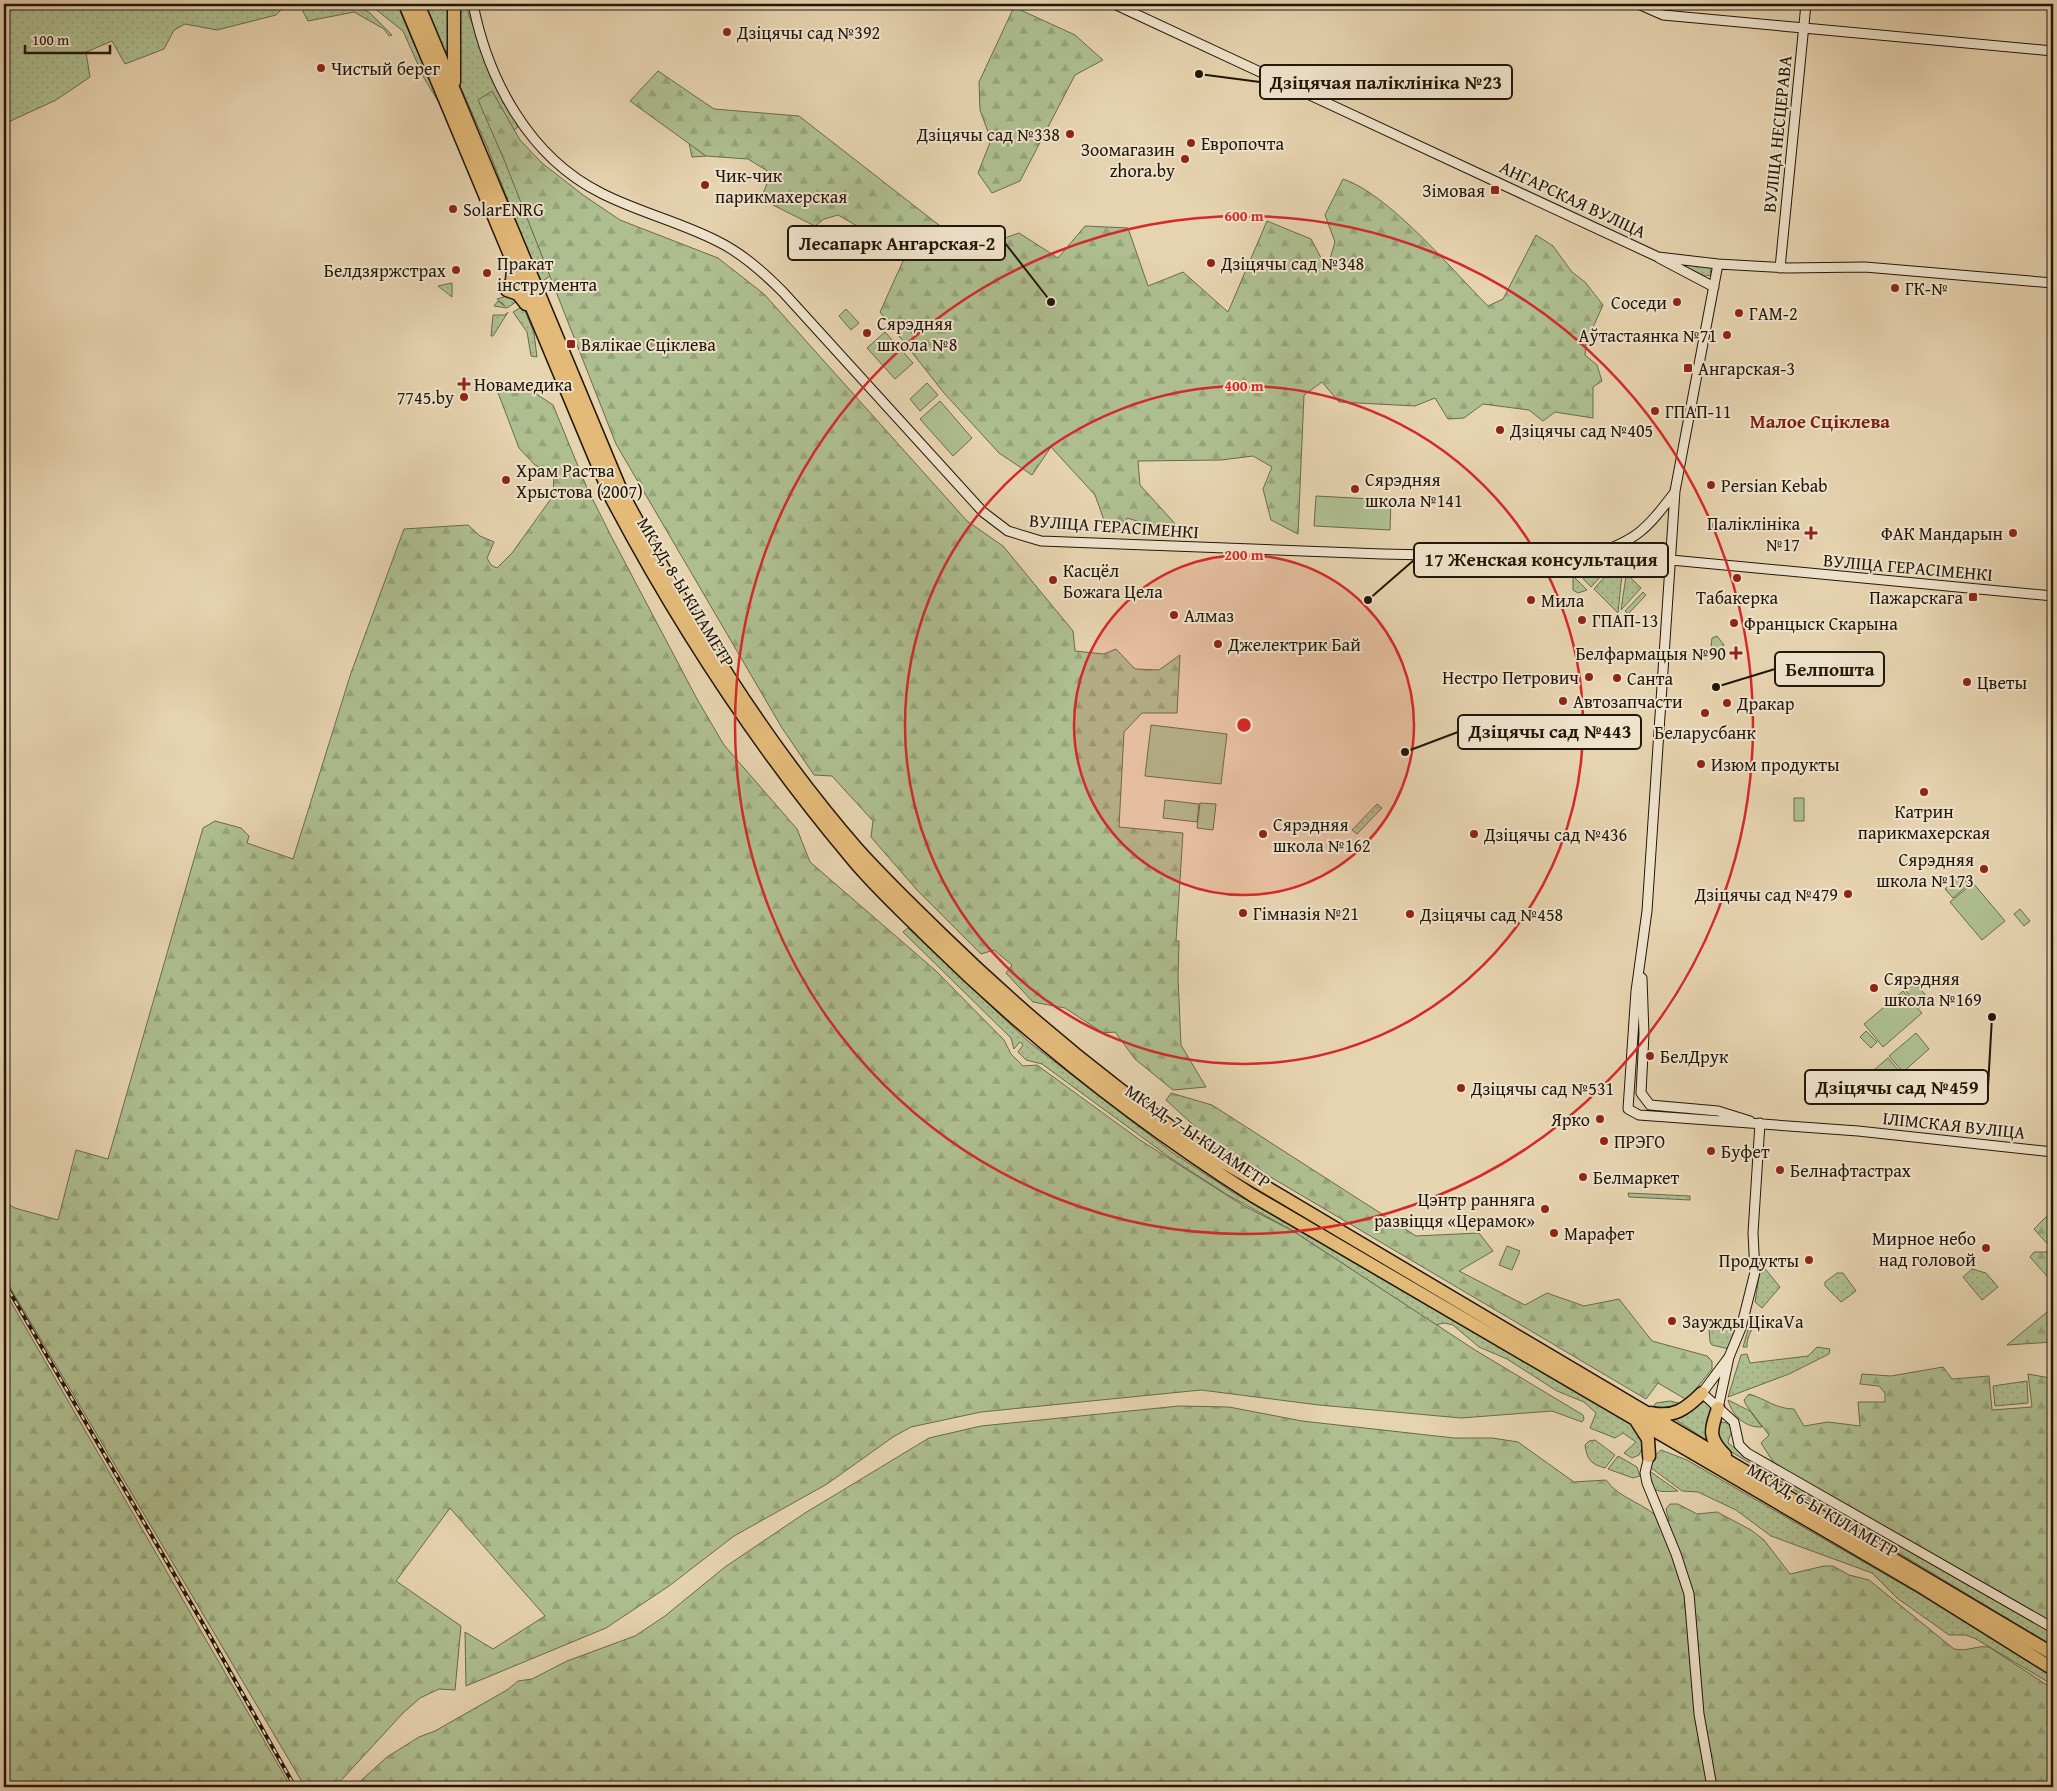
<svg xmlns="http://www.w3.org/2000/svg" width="2057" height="1791" font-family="'Gentium Book Plus',serif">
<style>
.grass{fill:url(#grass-dots);stroke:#686a4c}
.forest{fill:url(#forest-firs);stroke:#686a4c}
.pitch{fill:#aebe90;stroke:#686a4c}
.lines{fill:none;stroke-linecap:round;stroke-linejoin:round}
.secondary-casing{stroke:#211609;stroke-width:11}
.highway-casing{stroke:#211609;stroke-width:15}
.secondary{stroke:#efe2cb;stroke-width:9}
.highway{stroke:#e3ba78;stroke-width:12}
.rail-casing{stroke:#211609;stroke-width:4}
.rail{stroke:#efe2cb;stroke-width:2;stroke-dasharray:5.5;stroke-linecap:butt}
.ring{fill:none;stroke:#d62828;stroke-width:2.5}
.poi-dot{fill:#8f2418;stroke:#efe2cb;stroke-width:2}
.labels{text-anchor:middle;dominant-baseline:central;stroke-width:4;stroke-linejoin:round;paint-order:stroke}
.poi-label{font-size:18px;fill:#211609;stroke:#efe2cb;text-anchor:start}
.street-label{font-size:18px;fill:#211609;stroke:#efe2cb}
.neighbourhood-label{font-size:19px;font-weight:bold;fill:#7a1f14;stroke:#efe2cb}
.centre{fill:#d62828;stroke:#efe2cb;stroke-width:2.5}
.ring-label{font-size:15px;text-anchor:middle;font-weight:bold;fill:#d62828;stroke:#efe2cb;stroke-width:4;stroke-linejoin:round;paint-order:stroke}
.leader{fill:none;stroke:#211609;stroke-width:2}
.callout-dot{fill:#211609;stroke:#efe2cb;stroke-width:2}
.callout{fill:#efe2cb;stroke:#211609;stroke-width:2}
.callout-label{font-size:19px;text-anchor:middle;font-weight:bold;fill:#211609}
</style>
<defs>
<pattern id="grass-dots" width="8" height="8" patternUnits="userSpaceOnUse" patternTransform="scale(1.25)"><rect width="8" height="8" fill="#aebe90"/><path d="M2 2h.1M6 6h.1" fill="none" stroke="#95a37b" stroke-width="1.8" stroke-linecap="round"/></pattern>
<pattern id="forest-firs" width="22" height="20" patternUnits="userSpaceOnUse" patternTransform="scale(1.25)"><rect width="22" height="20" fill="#aebe90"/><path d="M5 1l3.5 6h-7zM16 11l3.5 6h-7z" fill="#95a37b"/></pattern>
</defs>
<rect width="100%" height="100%" fill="#e6d3af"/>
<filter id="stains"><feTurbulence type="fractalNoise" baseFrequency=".004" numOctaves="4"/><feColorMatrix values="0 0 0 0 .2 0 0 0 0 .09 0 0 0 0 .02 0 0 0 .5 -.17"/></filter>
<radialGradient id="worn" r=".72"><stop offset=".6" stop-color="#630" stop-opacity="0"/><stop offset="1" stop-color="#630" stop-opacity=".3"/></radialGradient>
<path class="grass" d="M4,4H287L276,15L217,30L185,24L174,30L164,49L125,64L112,41L86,52L90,77L56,100L4,124Z
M299,4H354L370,13L392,35L389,36L384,29L354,12L308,21Z
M369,4H397L441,106L424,78L403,31Z
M424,4H452L447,51H444Z
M456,4H467L468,12L491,75L518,127L513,131L492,91L509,170L550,276L540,283L488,149L457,79Z
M689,143L706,156L692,157Z
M1688,264L1710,267L1711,275L1705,276L1686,267Z
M452,283V297L438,286Z
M507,296L519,300L507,308L494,306L498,301L505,306L497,299Z
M523,306L534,333L537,357L531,356L527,332L513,312Z
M508,312L493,336H491L493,315H505Z
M1578,573L1603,574L1591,587Z
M1608,573L1622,574L1618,613L1594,589Z
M1628,575L1641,588L1621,610L1626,576Z
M1573,576L1587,590L1578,593L1573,590Z
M1643,592L1646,595L1628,614L1625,611Z
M1377,804L1382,808L1357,834L1352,830Z
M908,928L1029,1042L1173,1153L1234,1193L1632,1424L1641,1433L1643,1446L1639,1455L1632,1458L1624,1453L1636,1442L1623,1433L1615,1438L1590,1428L1596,1413L1584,1402L1557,1391L1507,1359L1479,1347L1453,1325L1444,1323L1436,1325L1293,1231L1226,1194L1169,1157L1042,1064L1026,1060L1018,1052L1023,1045L1020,1042L1014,1049L1011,1038L903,932Z
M1628,1193L1690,1196V1200L1629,1197Z
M1761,1264L1780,1287L1762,1308L1755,1302Z
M1972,1269L1986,1273L1998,1287L1982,1300L1963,1277Z
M1837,1273H1843L1856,1291L1841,1302L1825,1286V1282Z
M1761,1314L1762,1315C1755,1322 1746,1337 1747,1347H1743L1749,1326Z
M1716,1323H1729L1736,1328L1729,1349L1712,1345L1710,1342L1709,1328Z
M1817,1347L1830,1349L1829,1354L1789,1374L1728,1397L1741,1355L1747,1354L1750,1363L1808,1356Z
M2027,1381L2028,1403L1995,1406L1993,1386Z
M1702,1400L1714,1409L1711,1443L1673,1418Z
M1728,1400L1750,1411L1762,1427C1745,1428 1732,1415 1728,1400Z
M1670,1401L1683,1404L1664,1411L1653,1407L1656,1403Z
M1721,1422L1727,1423C1736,1431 1729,1434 1728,1443L1756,1464L2053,1633V1646L1725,1448L1717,1439L1718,1425Z
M1595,1440L1615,1455L1605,1468C1591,1464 1587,1460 1585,1445L1589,1441Z
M1661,1450L1687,1460L1921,1595L2053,1676V1685L1976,1639L1966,1635H1949L1897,1598L1872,1573L1771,1536L1736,1510L1698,1492L1682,1491L1650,1467L1652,1458Z
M1618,1456L1637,1467L1640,1476L1633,1478L1608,1469Z
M1649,1470L1651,1472L1678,1491C1657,1492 1650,1494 1649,1470Z"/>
<path class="forest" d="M1014,7L1075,35L1103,60L1075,75L1020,181L992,193L978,173L991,140L980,110L979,82Z
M658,71L714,109L799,116L971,250L1019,233L1058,258L1085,226L1128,228L1148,286L1183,272L1228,312L1267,221L1311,239L1327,269L1335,242L1325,215L1343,179C1389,194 1452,270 1488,306L1503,299L1536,235L1553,246L1572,272L1585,282L1603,305L1586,343L1585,355L1597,365L1602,381L1593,387V418L1555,412L1543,421L1529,410L1483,404L1464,418L1448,419L1435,398L1415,406L1339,402L1322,382L1304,395L1298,534L1271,520L1263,489L1272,467L1253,456L1221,460L1138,461L1140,485L1178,527L1161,528L1127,518L1123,530L1108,531L1095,495L1051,447L1032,475L999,453L944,393L880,312L903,261L899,250L838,215L824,219L815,226L761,199L771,173L748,159L706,156L630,101Z
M492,91L520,140L542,163L583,195L620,220L718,258L764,294L967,521L1003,546L1073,631L1075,651L1104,654L1116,649L1135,669L1159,670L1180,655L1177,713H1142L1124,732L1119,827L1183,833L1176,941H1179L1178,978L1181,1045L1206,1087L1173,1090L1135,1059L1115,1032L1103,1033L1065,1008L1033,1002L1006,973L1012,965L994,950L981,954L917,890L871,837L873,821L832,776L814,775L782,728L616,444L505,162L478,100Z
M529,389L553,405L587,488L611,536L697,699L724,745L797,829L810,862L935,970L1004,1040L1011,1054L1023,1066L1037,1065L1140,1140L1244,1206L1293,1231L1475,1350L1583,1415L1584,1419L1582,1422L1552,1411L1461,1418L1319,1405L1201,1390L981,1412L911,1427L893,1437L827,1484L734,1536L669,1586L606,1628L466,1686L465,1632L493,1649L545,1616L450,1508L396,1581L461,1626L455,1690L439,1689L420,1698L403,1713L335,1787H305L4,1277V1202L15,1208L58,1220L76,1150L108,1159L203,828L215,821L241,828L249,836L247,843L293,859L351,673L404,529L468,525L480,536L494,542L487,558L491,565L497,568L512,553L553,496L554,474L535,465L519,448L497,390Z
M1717,636L1724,645L1721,650L1711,646L1712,638Z
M1171,1093L1212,1105L1416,1236L1479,1233L1493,1251L1459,1271L1525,1305L1547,1293L1584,1306L1619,1299L1652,1341L1707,1356L1712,1361V1369L1687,1400L1658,1383L1646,1399L1213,1143L1166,1100Z
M2053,1210V1250L2034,1229Z
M2034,1252H2053V1283L2030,1257Z
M4,1290L291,1787H4Z
M2053,1307V1342L2007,1345Z
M2053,1351V1623L1839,1503L1774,1463L1761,1443L1769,1435L1746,1405L1744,1400L1749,1394C1766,1399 1776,1409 1794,1409L1804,1426L1828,1422L1860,1426L1858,1402H1885V1393L1879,1386L1860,1384L1862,1374L1891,1376L1943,1367L1952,1379L1989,1376L1992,1410L2032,1407L2028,1374L2050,1378L2048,1352Z
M1179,1406L1229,1407L1302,1421L1454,1438H1492L1518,1442L1574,1482L1606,1480C1620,1500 1647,1503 1662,1522L1669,1521L1666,1509L1670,1504H1678L1697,1514L1717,1512L1751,1530L1764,1540L1790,1574L1824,1566H1833L1849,1575L1869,1580L1954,1649C1968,1652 1977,1645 1989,1647L2053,1689V1787H354L387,1757L419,1737L435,1731L507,1690L518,1681L532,1679L567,1661L635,1636L665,1616L725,1567L805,1513L929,1438L981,1426Z"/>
<path class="pitch" d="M846,309L859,323L851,330L839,316Z
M885,332L913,363L895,379L867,348Z
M927,383L938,395L920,411L910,399Z
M940,401L972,438L953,456L920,419Z
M1316,496L1391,500L1390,530L1314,526Z
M1151,725L1227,734L1221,784L1145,776Z
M1794,798H1804V821H1794Z
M1165,800L1199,804L1197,822L1163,818Z
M1200,803L1216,804L1213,830L1197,828Z
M1961,875L1969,884L1953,898L1945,889Z
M1973,883L2005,921L1982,940L1950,902Z
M2020,909L2030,921L2024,926L2014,914Z
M1914,982L1929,999L1920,1008L1905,990Z
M1903,991L1922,1013L1883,1047L1864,1024Z
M1866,1031L1877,1042L1871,1048L1860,1037Z
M1916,1033L1929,1049L1903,1072L1889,1056Z
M1888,1058L1906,1079L1893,1090L1875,1069Z
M1507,1246L1520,1251L1512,1270L1499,1265Z"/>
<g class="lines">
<defs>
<path id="secondary" d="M473,4C488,80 529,157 601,193C638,212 680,222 717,241C742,253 763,272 783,292L983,512L1008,531L1041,541L1382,554L1671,560L2053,596
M1114,4L1658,257L1718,264L1787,268L1865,267L2053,283
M1638,4L1663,15L2053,51
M1659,258L1714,287
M1718,264L1675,491L1647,911L1636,991L1628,1109L1639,1115L1858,1131L2053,1152
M1780,268L1806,4
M1591,556C1638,539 1645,531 1675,492
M1642,978L1644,1034L1641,1093L1650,1105L1718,1111L1750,1121
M1729,1357L1702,1393L1734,1422L1739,1445L1747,1453L2053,1628
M1718,1408L1729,1357L1741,1328L1755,1272L1753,1233L1760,1123
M1649,1456L1645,1473L1647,1483L1676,1554L1689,1594L1699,1714L1712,1787"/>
<path id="highway" d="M405,4L612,499C679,626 757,745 849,855C873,885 902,911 929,938C1029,1037 1133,1119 1252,1195L1917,1584L2053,1669
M418,4L622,493C689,619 764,742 858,850C885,880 914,908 943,936C1024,1015 1111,1087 1205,1151L2053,1654
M454,82V4
M513,269L512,281L507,290L518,294L526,304
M1718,1408C1711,1430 1707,1437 1725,1455
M1651,1413C1674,1418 1686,1409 1702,1393
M1637,1422L1648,1439L1649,1456"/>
</defs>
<use href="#secondary" class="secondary-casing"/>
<use href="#highway" class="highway-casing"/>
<use href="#secondary" class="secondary"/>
<use href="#highway" class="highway"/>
<defs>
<path id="rail" d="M4,1282L206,1629L295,1787"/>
</defs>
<use href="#rail" class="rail-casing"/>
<use href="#rail" class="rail"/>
</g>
<circle cx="1244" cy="725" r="170" fill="#d62828" fill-opacity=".12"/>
<g class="ring">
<circle cx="1244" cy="725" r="170"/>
<circle cx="1244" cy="725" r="339"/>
<circle cx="1244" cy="725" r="509"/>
</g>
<g class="poi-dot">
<circle cx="727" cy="32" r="5"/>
<circle cx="321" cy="68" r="5"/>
<circle cx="1070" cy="134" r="5"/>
<circle cx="1191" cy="143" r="5"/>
<circle cx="1185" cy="159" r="5"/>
<circle cx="705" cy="185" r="5"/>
<rect x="1490" y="185" width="10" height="10" rx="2.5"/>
<circle cx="453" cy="209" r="5"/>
<circle cx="1211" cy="263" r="5"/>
<circle cx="456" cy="270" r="5"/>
<circle cx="487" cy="273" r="5"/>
<circle cx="1895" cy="288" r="5"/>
<circle cx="1677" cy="302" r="5"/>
<circle cx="1739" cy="313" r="5"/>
<circle cx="867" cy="333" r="5"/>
<circle cx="1727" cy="335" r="5"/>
<rect x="566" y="339" width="10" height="10" rx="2.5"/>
<rect x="1683" y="363" width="10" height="10" rx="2.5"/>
<path d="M461.5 376.5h5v5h5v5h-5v5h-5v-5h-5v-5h5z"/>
<circle cx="464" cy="397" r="5"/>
<circle cx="1655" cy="411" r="5"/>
<circle cx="1500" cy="430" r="5"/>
<circle cx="506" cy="480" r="5"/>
<circle cx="1711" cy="485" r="5"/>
<circle cx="1355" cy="489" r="5"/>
<path d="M1808.5 525.5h5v5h5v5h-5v5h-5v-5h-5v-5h5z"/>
<circle cx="2013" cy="533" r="5"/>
<circle cx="1737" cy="578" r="5"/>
<circle cx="1053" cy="580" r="5"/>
<rect x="1968" y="592" width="10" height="10" rx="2.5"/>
<circle cx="1531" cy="600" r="5"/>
<circle cx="1174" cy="615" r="5"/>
<circle cx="1582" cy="620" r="5"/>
<circle cx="1734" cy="623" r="5"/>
<circle cx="1218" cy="644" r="5"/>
<path d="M1733.5 645.5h5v5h5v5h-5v5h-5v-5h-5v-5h5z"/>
<circle cx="1589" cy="677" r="5"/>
<circle cx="1617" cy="678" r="5"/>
<circle cx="1967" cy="682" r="5"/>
<circle cx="1563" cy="701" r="5"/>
<circle cx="1727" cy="703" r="5"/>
<circle cx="1705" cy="713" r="5"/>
<circle cx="1701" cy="764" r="5"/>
<circle cx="1924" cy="792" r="5"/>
<circle cx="1263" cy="834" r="5"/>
<circle cx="1474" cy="834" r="5"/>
<circle cx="1984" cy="869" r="5"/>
<circle cx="1848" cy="894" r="5"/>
<circle cx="1243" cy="913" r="5"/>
<circle cx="1410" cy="914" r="5"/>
<circle cx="1874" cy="988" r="5"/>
<circle cx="1650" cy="1056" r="5"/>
<circle cx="1461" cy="1088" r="5"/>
<circle cx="1600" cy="1119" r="5"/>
<circle cx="1604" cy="1141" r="5"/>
<circle cx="1711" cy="1151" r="5"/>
<circle cx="1780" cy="1170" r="5"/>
<circle cx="1583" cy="1177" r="5"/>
<circle cx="1545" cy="1209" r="5"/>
<circle cx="1554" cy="1233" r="5"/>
<circle cx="1986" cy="1248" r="5"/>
<circle cx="1809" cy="1260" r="5"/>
<circle cx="1672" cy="1321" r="5"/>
</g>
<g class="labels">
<g class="poi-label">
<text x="737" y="32">Дзіцячы сад №392</text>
<text x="331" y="68">Чистый берег</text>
<text x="1060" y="134" text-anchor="end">Дзіцячы сад №338</text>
<text x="1201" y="143">Европочта</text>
<text x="1175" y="149" text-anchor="end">Зоомагазин<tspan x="1175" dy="21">zhora.by</tspan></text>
<text x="715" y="175">Чик-чик<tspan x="715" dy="21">парикмахерская</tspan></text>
<text x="1485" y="190" text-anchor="end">Зімовая</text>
<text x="463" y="209">SolarENRG</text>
<text x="497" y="263">Пракат<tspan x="497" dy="21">інструмента</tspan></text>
<text x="1221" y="263">Дзіцячы сад №348</text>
<text x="446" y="270" text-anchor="end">Белдзяржстрах</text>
<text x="1905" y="288">ГК-№</text>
<text x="1667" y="302" text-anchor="end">Соседи</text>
<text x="1749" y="313">ГАМ-2</text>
<text x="877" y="323">Сярэдняя<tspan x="877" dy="21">школа №8</tspan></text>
<text x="1717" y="335" text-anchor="end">Аўтастаянка №71</text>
<text x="581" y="344">Вялікае Сціклева</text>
<text x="1698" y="368">Ангарская-3</text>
<text x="474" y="384">Новамедика</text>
<text x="454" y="397" text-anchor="end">7745.by</text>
<text x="1665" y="411">ГПАП-11</text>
<text x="1510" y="430">Дзіцячы сад №405</text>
<text x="516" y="470">Храм Раства<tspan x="516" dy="21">Хрыстова (2007)</tspan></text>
<text x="1365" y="479">Сярэдняя<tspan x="1365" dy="21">школа №141</tspan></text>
<text x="1721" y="485">Persian Kebab</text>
<text x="1800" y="523" text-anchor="end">Паліклініка<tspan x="1800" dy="21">№17</tspan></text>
<text x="2003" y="533" text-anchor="end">ФАК Мандарын</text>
<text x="1063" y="570">Касцёл<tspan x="1063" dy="21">Божага Цела</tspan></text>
<text x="1737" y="597" text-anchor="middle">Табакерка</text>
<text x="1963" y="597" text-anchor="end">Пажарскага</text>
<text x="1541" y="600">Мила</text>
<text x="1184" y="615">Алмаз</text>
<text x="1592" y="620">ГПАП-13</text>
<text x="1744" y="623">Францыск Скарына</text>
<text x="1228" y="644">Джелектрик Бай</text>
<text x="1726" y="653" text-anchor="end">Белфармацыя №90</text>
<text x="1579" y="677" text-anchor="end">Нестро Петрович</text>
<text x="1627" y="678">Санта</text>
<text x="1977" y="682">Цветы</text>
<text x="1573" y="701">Автозапчасти</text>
<text x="1737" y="703">Дракар</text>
<text x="1705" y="732" text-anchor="middle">Беларусбанк</text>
<text x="1711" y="764">Изюм продукты</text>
<text x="1924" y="811" text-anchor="middle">Катрин<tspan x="1924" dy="21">парикмахерская</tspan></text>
<text x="1273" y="824">Сярэдняя<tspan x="1273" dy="21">школа №162</tspan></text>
<text x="1484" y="834">Дзіцячы сад №436</text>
<text x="1974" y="859" text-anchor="end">Сярэдняя<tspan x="1974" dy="21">школа №173</tspan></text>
<text x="1838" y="894" text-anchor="end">Дзіцячы сад №479</text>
<text x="1253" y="913">Гімназія №21</text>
<text x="1420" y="914">Дзіцячы сад №458</text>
<text x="1884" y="978">Сярэдняя<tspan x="1884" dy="21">школа №169</tspan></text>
<text x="1660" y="1056">БелДрук</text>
<text x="1471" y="1088">Дзіцячы сад №531</text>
<text x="1590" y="1119" text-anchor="end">Ярко</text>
<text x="1614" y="1141">ПРЭГО</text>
<text x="1721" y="1151">Буфет</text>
<text x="1790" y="1170">Белнафтастрах</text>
<text x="1593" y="1177">Белмаркет</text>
<text x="1535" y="1199" text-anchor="end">Цэнтр ранняга<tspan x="1535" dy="21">развіцця «Церамок»</tspan></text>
<text x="1564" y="1233">Марафет</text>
<text x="1976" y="1238" text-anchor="end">Мирное небо<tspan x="1976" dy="21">над головой</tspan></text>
<text x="1799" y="1260" text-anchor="end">Продукты</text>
<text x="1682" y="1321">Заужды ЦікаVа</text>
</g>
<g class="street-label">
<text transform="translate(1777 134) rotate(-84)">ВУЛІЦА НЕСЦЕРАВА</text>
<text transform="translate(1573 199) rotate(25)">АНГАРСКАЯ ВУЛІЦА</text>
<text transform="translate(1114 526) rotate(4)">ВУЛІЦА ГЕРАСІМЕНКІ</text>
<text transform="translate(1908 567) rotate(5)">ВУЛІЦА ГЕРАСІМЕНКІ</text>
<text transform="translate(686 592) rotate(59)">МКАД, 8-Ы КІЛАМЕТР</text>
<text transform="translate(1954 1125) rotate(6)">ІЛІМСКАЯ ВУЛІЦА</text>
<text transform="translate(1198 1136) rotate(34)">МКАД, 7-Ы КІЛАМЕТР</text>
<text transform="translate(1823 1510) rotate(30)">МКАД, 6-Ы КІЛАМЕТР</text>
</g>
<g class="neighbourhood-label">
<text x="1820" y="421">Малое Сціклева</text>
</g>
</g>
<circle cx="1244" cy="725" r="8" class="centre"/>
<g class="ring-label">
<text x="1244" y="221">600 m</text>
<text x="1244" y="391">400 m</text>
<text x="1244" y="560">200 m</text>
</g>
<path class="leader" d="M1199 74L1260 82M1051 302L1005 243M1368 600L1414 560M1716 687L1775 669M1405 752L1458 732M1992 1017L1988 1087"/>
<g class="callout-dot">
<circle cx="1199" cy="74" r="5"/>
<circle cx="1051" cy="302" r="5"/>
<circle cx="1368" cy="600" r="5"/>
<circle cx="1716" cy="687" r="5"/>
<circle cx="1405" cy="752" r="5"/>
<circle cx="1992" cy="1017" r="5"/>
</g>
<g class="callout">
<rect x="1260" y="65" width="252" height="34" rx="5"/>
<rect x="788" y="226" width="217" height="34" rx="5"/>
<rect x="1414" y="543" width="254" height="34" rx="5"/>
<rect x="1775" y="652" width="109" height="34" rx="5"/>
<rect x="1458" y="715" width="183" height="34" rx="5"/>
<rect x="1805" y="1070" width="183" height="34" rx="5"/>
</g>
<g class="callout-label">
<text x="1386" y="89">Дзіцячая паліклініка №23</text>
<text x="897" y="250">Лесапарк Ангарская-2</text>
<text x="1541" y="566">17 Женская консультация</text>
<text x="1830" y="676">Белпошта</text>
<text x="1550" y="738">Дзіцячы сад №443</text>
<text x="1897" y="1094">Дзіцячы сад №459</text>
</g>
<rect width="2057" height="1791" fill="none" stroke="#e6d3af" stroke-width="20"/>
<rect x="5" y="5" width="2047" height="1781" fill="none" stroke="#211609" stroke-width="2.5"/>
<rect x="10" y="10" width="2037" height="1771" fill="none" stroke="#211609"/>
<path d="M25 45v8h85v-8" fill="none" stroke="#211609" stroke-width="2.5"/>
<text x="32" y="45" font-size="15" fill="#211609" stroke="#efe2cb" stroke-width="4" paint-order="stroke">100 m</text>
<rect width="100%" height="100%" filter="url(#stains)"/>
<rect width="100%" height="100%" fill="url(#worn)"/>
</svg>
